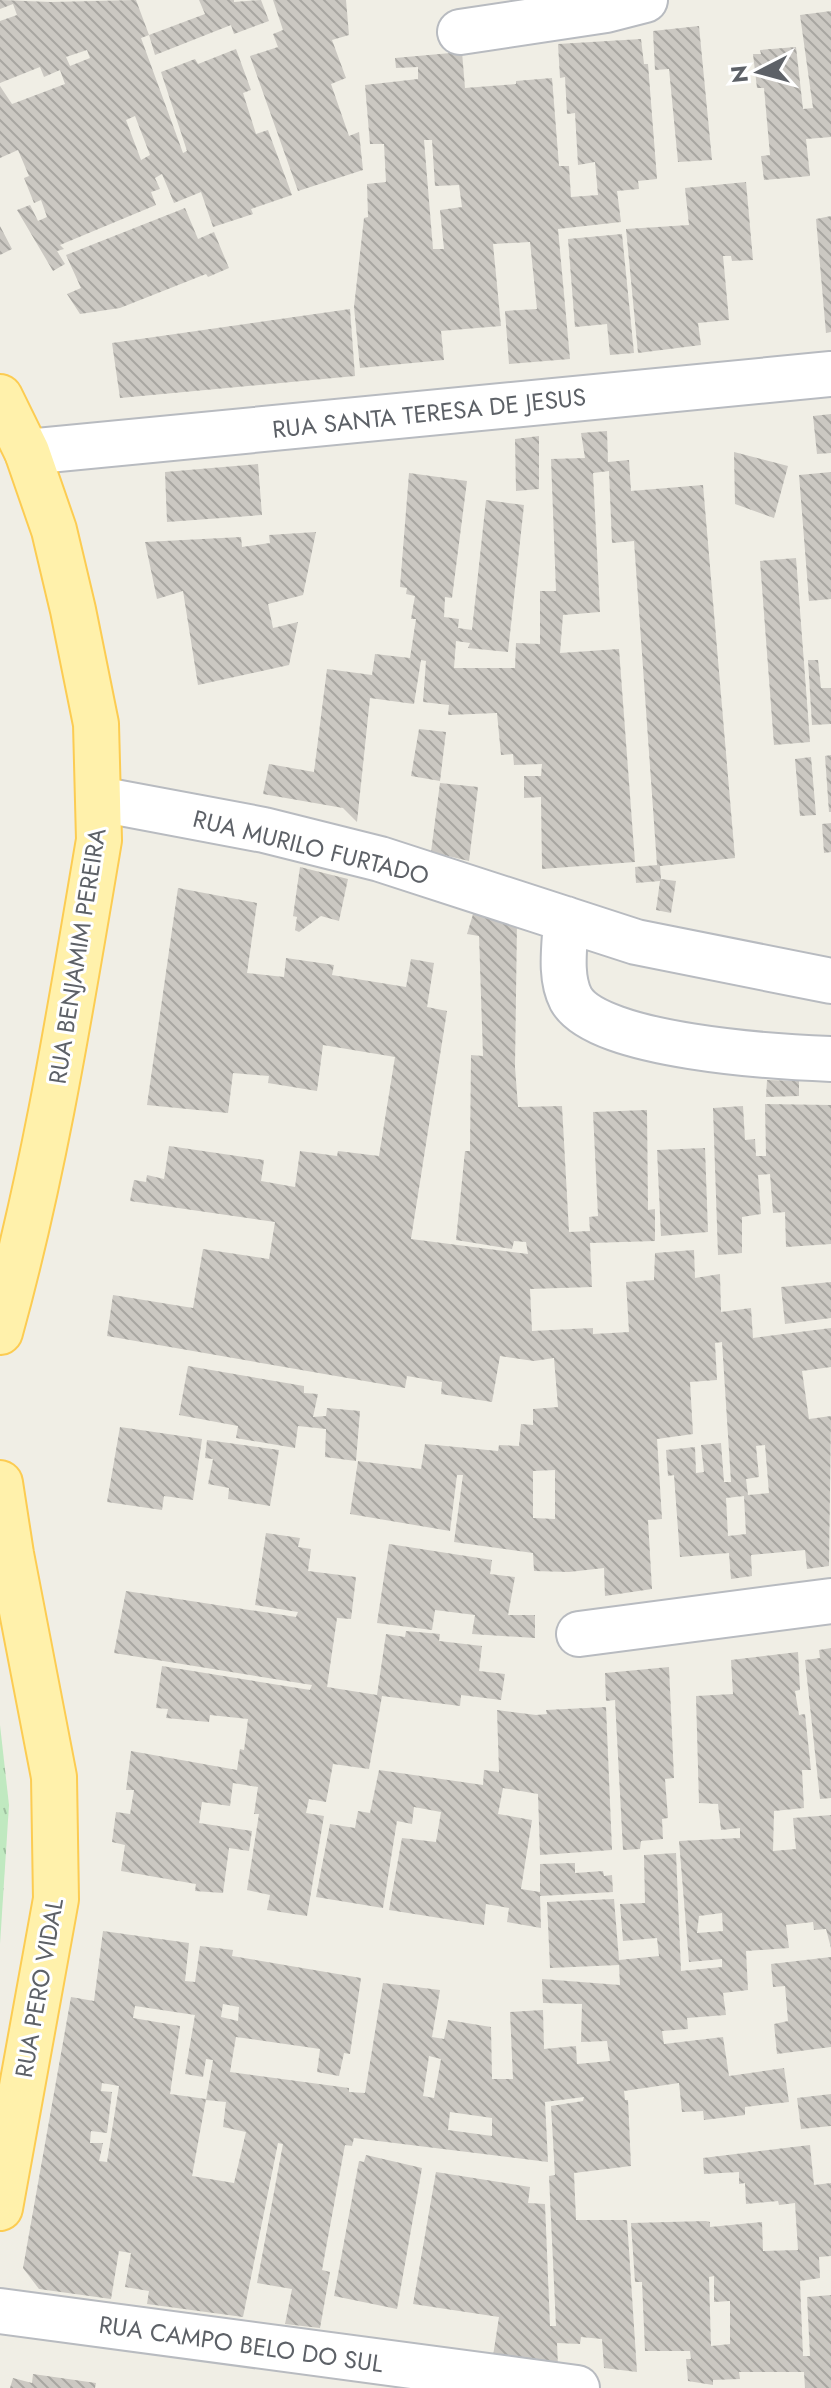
<svg xmlns="http://www.w3.org/2000/svg" width="831" height="2388" font-family="Jost,sans-serif">
<style>
.park{fill:url(#park-tufts)}
.building{fill:url(#building-back-hatch);fill-rule:evenodd}
.lines{fill:none;stroke-linecap:round;stroke-linejoin:round}
.street-casing{stroke:#b8bbc0;stroke-width:48}
.primary-casing{stroke:#fccc52;stroke-width:48}
.street{stroke:#fff;stroke-width:44}
.primary{stroke:#fff1ab;stroke-width:44}
.labels{text-anchor:middle;dominant-baseline:central;stroke-width:6;stroke-linejoin:round;paint-order:stroke}
.street-label{font-size:24px;fill:#5d6167;stroke:#fff}
</style>
<defs>
<pattern id="park-tufts" width="24" height="20" patternUnits="userSpaceOnUse" patternTransform="scale(2)"><rect width="24" height="20" fill="#c0e9c0"/><path d="M3 7l-1-3M5 7V3M7 7l1-3M15 17l-1-3M17 17v-4M19 17l1-3" fill="none" stroke="#9fc0a0"/></pattern>
<pattern id="building-back-hatch" width="6" height="6" patternUnits="userSpaceOnUse" patternTransform="scale(2)"><rect width="6" height="6" fill="#cbc8c2"/><path d="M-1 5l2 2M0 0l6 6M5-1l2 2" fill="none" stroke="#a8a6a1"/></pattern>
</defs>
<rect width="100%" height="100%" fill="#f0eee5"/>
<path class="park" d="M0,1725L9,1805L0,1944Z"/>
<path class="building" d="M0,0L51,2L136,0L149,35L141,38L183,153L187,151L161,72L195,59L198,64L236,49L251,90L243,93L256,134L268,130L292,195L251,209L253,214L213,227L201,192L174,203L162,174L155,178L160,189L151,192L156,205L60,245L64,249L57,251L65,264L53,271L17,210L30,205L38,221L47,217L41,200L34,203L24,178L29,176L18,150L0,158V86L12,104L65,84L60,70L44,77L40,67L0,83V21L17,15L13,4L0,9ZM87,50L90,58L70,66L66,57ZM135,116L150,155L141,160L126,120Z
M199,0H234V2L261,0L269,21L234,34L231,25L155,55L149,35L205,14Z
M273,0H346L349,35L332,40L346,78L331,84L349,136L359,132L363,170L298,191L250,56L278,47L273,34L283,30Z
M831,11V137L806,139L810,176L764,180L761,156L770,155L764,88H757L753,54H761L760,50L796,47L803,109L813,108L800,15Z
M699,26L712,160L678,162L669,69L655,70L653,31Z
M641,39L644,64H648L657,179L638,181L639,189L617,191L621,222L558,229L570,359L509,364L505,311L537,309L530,242L493,244L501,326L441,331L444,360L360,368L354,307L364,218L368,217L367,184L386,182L384,144H370L365,85L418,79V67L396,68L395,58L462,52L465,88L516,84V81L552,78L559,166H569L571,197L598,195L595,162L578,165L575,113L567,114L565,77L560,78L558,44ZM424,140H432L435,186L459,185L462,207L440,210L444,249H433Z
M746,182L753,260L732,261L731,256H723L729,320L698,323L701,345L638,353L626,229L689,225L685,188Z
M185,208L198,239L214,232L229,268L208,277L206,274L120,308L80,314L67,294L81,288L66,255Z
M831,216V332L826,333L816,219Z
M0,226L12,249L0,255Z
M622,234L634,353L610,355L607,324L575,327L568,239Z
M350,309L355,376L120,398L112,343Z
M831,414V453L817,454L813,416Z
M607,431L608,462L629,460L631,491L703,485L735,858L660,866L661,879L676,881L671,913L656,910L660,881L636,883L635,867L657,865L634,541L612,543L609,471L593,473L600,612L563,615L560,653L619,649L635,862L542,869L541,797L524,798V776H541L542,764L514,765L513,754L501,755L497,713L448,715L449,705L423,702L426,661L421,660L414,704L370,698L357,822L343,808L263,794L269,764L314,772L327,669L372,675L375,654L410,658L416,619H411L415,596L406,594L407,588L400,587L409,473L467,481L452,598L445,597L444,617L459,619L458,628L472,630L486,500L524,505L508,652L468,648L470,643L456,641L454,668H515L516,643L540,644V591H556L551,459L585,458L581,433Z
M539,436V489L516,491L515,439Z
M734,452L788,466L774,518L735,504Z
M258,464L262,515L167,522L165,472Z
M831,472V599L809,601L799,475Z
M316,532L303,595L268,604L273,628L298,622L289,665L198,685L183,591L157,599L145,542L241,537L242,547L270,543L269,535Z
M796,558L810,742L774,745L760,561Z
M808,660H818L821,688H831V724L812,725Z
M419,729L446,732L440,781L411,776Z
M831,755V812H829L825,756Z
M811,757L816,815L800,816L795,759Z
M440,783L478,787L469,861L431,852Z
M831,823V852L824,853L822,824Z
M300,867L348,879L339,921L321,916L299,932L295,930L297,917L293,916Z
M178,888L257,903L247,973L284,977L286,958L334,965L332,975L406,987L411,959L434,963L427,1007L447,1011L411,1239L528,1254L526,1242L514,1241L512,1249L456,1240L465,1151H470L471,1055L483,1056L479,936L467,934L474,911L517,922L515,1067L518,1107L562,1106L569,1232L590,1231L589,1217L598,1216L593,1112L647,1110L648,1210L655,1209V1241L590,1243L592,1287L530,1289L532,1331L593,1328V1334L629,1332L626,1282L654,1280L655,1253L694,1250L695,1278L720,1274L721,1312L751,1308L753,1338L831,1328V1367L802,1371L809,1419L831,1416L829,1566L807,1569L805,1550L751,1555L752,1576L731,1579L729,1553L680,1557L674,1475L668,1476L666,1450L695,1447L696,1473L704,1472L701,1445L721,1443L724,1482H731L722,1342L715,1343L717,1380L690,1382L693,1434L657,1439L662,1519L648,1520L652,1589L605,1596L604,1568L569,1572L534,1571L533,1553L454,1542L463,1475H457L450,1531L350,1514L358,1461L421,1469L425,1444L498,1451L499,1445L519,1446L521,1424L533,1425V1409L558,1407L554,1358L534,1361L500,1356L492,1402L441,1394L442,1382L407,1376L405,1388L107,1336L113,1295L193,1308L203,1249L269,1259L275,1222L130,1201L134,1180L146,1182L147,1175L164,1179L169,1146L264,1160L261,1181L295,1187L300,1151L337,1156L338,1151L379,1156L395,1057L323,1045L317,1091L268,1083L269,1076L233,1073L228,1113L147,1105ZM765,1445L769,1493L748,1495L746,1479L759,1477L756,1446ZM555,1470V1519L533,1518V1471ZM744,1496L746,1534L728,1536L726,1498Z
M767,1080L799,1081V1096L766,1097Z
M765,1104L831,1105V1244L786,1247L785,1212L773,1213L770,1174L758,1175L761,1214L742,1217V1253L718,1255L713,1108L743,1106L745,1140L755,1139L756,1156H766Z
M705,1148L708,1232L661,1236L657,1150Z
M831,1282V1318L785,1324L781,1287Z
M188,1366L304,1386V1393L318,1394L313,1417L326,1416L327,1408L360,1411L356,1461L325,1457L326,1429L298,1426L295,1448L236,1438L238,1426L179,1415Z
M120,1427L202,1439L193,1500L164,1496L162,1510L107,1502Z
M207,1440L279,1450L270,1506L228,1499L229,1488L208,1484L213,1459L205,1458Z
M266,1533L300,1538L298,1547L311,1549L308,1571L356,1577L351,1619L337,1618L327,1687L377,1695L386,1634L405,1637L406,1631L440,1634L439,1641L482,1646L479,1671L505,1674L501,1700L461,1695L460,1706L382,1696L369,1769L333,1764L326,1802L309,1799L306,1813L324,1816L307,1916L267,1910L270,1895L247,1890L259,1814H254L258,1787L233,1783L230,1806L202,1802L199,1823L252,1831L249,1851L229,1848L223,1893L195,1891L196,1884L121,1871L125,1845L112,1842L116,1812L130,1814L134,1790H126L131,1751L237,1770L240,1749L244,1750L248,1719L210,1715L209,1722L166,1718L168,1709L156,1708L162,1666L310,1690L312,1685L114,1653L126,1591L296,1617L298,1612L255,1605Z
M389,1544L492,1560L490,1574L515,1577L508,1615H535V1638L472,1634L475,1615L435,1610L432,1630L377,1623Z
M831,1648V1798L820,1799L805,1660L820,1658L819,1650Z
M798,1652L800,1690L795,1691L799,1715L805,1714L811,1770H802L804,1808L774,1811L773,1851L796,1849L793,1818L831,1815V1948L826,1929L814,1930L813,1922L786,1925L789,1948L746,1951L748,1990L723,1993L726,2015L687,2018L688,2029L662,2031L664,2044L723,2037L729,2076L784,2068L789,2102L745,2107V2115L704,2120L703,2111L682,2112L679,2083L624,2091L625,2100H628L631,2166L574,2173L576,2220H627L637,2372L604,2368L602,2339L581,2337L580,2344L557,2343L558,2367L493,2356L499,2317L413,2304L436,2172L530,2187L528,2203L545,2204L550,2326H556L549,2176L555,2175L551,2106L583,2101L584,2097L545,2102L548,2162L354,2138L352,2146L345,2145L322,2270L330,2272L320,2328L285,2324L292,2289L257,2283L283,2144L278,2143L243,2317L147,2304L149,2291L125,2287L131,2253L119,2251L111,2299L39,2289L23,2268L71,1997L94,2001L103,1931L189,1943L185,1981L195,1982L200,1946L233,1950L232,1956L361,1978L350,2054L344,2053L339,2076L317,2072L320,2049L236,2037L230,2072L349,2088V2092L365,2093L383,1983L440,1990L432,2037L444,2039L448,2020L491,2027L492,2079H513L510,2012L543,2010L544,2049L576,2046L577,2064L610,2061L607,2041L581,2042L582,2004L543,2003L542,1979L620,1985L619,1965L550,1968L547,1902L614,1899L619,1960L659,1956L657,1938L623,1941L620,1904L645,1903L644,1855L676,1853L681,1971L722,1967V1959L689,1962L679,1841L740,1838V1828L721,1830L718,1804L699,1803L696,1696L733,1694L731,1660ZM722,1913L723,1931L697,1933L699,1916ZM223,2004L239,2007L238,2021L221,2017ZM135,2006L195,2015L185,2074L203,2077L206,2059L213,2060L206,2100L226,2102L223,2127L246,2132L234,2183L192,2176L206,2099L170,2094L180,2026L133,2018ZM429,2056L441,2059L434,2098L423,2096ZM102,2083L119,2086L107,2162L99,2161L103,2143H90L91,2131L107,2133L112,2092L101,2091ZM450,2112L492,2118V2136L448,2130Z
M669,1667L674,1778L665,1779L668,1818L662,1819L663,1839L641,1841L640,1849L623,1850L615,1700L606,1701L605,1673Z
M606,1707L612,1850L540,1855L538,1794L503,1788L498,1814L532,1820L521,1889L540,1892V1864L575,1863V1873L603,1871L604,1876L612,1875L613,1892L540,1896L541,1928L507,1922L509,1908L486,1904L484,1925L389,1910L402,1838L436,1842L441,1812L414,1807L412,1824L397,1821L383,1908L316,1897L330,1824L355,1828L358,1811L370,1813L379,1770L483,1785L484,1770L499,1772L497,1710L536,1715L547,1714L546,1710Z
M831,1957V2047L777,2054L774,2024L788,2021L785,1986L773,1987L771,1964Z
M831,2094V2126L801,2129L797,2098Z
M810,2145L814,2185L831,2183V2256L819,2257L820,2278L800,2281L803,2356H810L807,2297L831,2295V2388H805L804,2372H739L740,2379L713,2380V2385L688,2381L686,2359H691L690,2351H645L642,2282H635L631,2223L706,2221L710,2222V2227L762,2222L763,2251L798,2250L795,2203L779,2205L778,2201L746,2204L745,2183L739,2184V2172L704,2174L703,2158ZM714,2276V2302L730,2301V2344L711,2346L709,2277Z
M366,2155L422,2168L397,2309L334,2296L359,2161L364,2162Z
M33,2374L96,2383L95,2388H10L13,2378L32,2383Z"/>
<g class="lines">
<defs>
<path id="street" d="M460,32L606,10L645,0
M27,452L831,374
M99,799L264,830L380,859L636,942L831,981
M566,919C565,944 559,976 571,999C598,1047 778,1057 831,1059
M579,1634L831,1601
M0,2311L577,2388"/>
<path id="primary" d="M0,397L27,452L54,530L73,610L96,724L99,840C71,1005 45,1170 0,1332
M0,1483L11,1554L54,1777L56,1899L0,2208"/>
</defs>
<use href="#street" class="street-casing"/>
<use href="#primary" class="primary-casing"/>
<use href="#street" class="street"/>
<use href="#primary" class="primary"/>
</g>
<g class="labels">
<g class="street-label">
<text transform="translate(429 413) rotate(-6)">RUA SANTA TERESA DE JESUS</text>
<text transform="translate(311 847) rotate(14)">RUA MURILO FURTADO</text>
<text transform="translate(77 956) rotate(-81)">RUA BENJAMIM PEREIRA</text>
<text transform="translate(39 1988) rotate(-80)">RUA PERO VIDAL</text>
<text transform="translate(241 2344) rotate(8)">RUA CAMPO BELO DO SUL</text>
</g>
</g>
<g transform="translate(759 72) rotate(264)" stroke="#ffffff" stroke-width="6" paint-order="stroke">
<path d="M0-6L14 30L0 20L-14 30Z" fill="#5d6167"/>
<text y="-12" font-size="22" font-weight="bold" text-anchor="middle" fill="#5d6167">N</text>
</g>
</svg>
